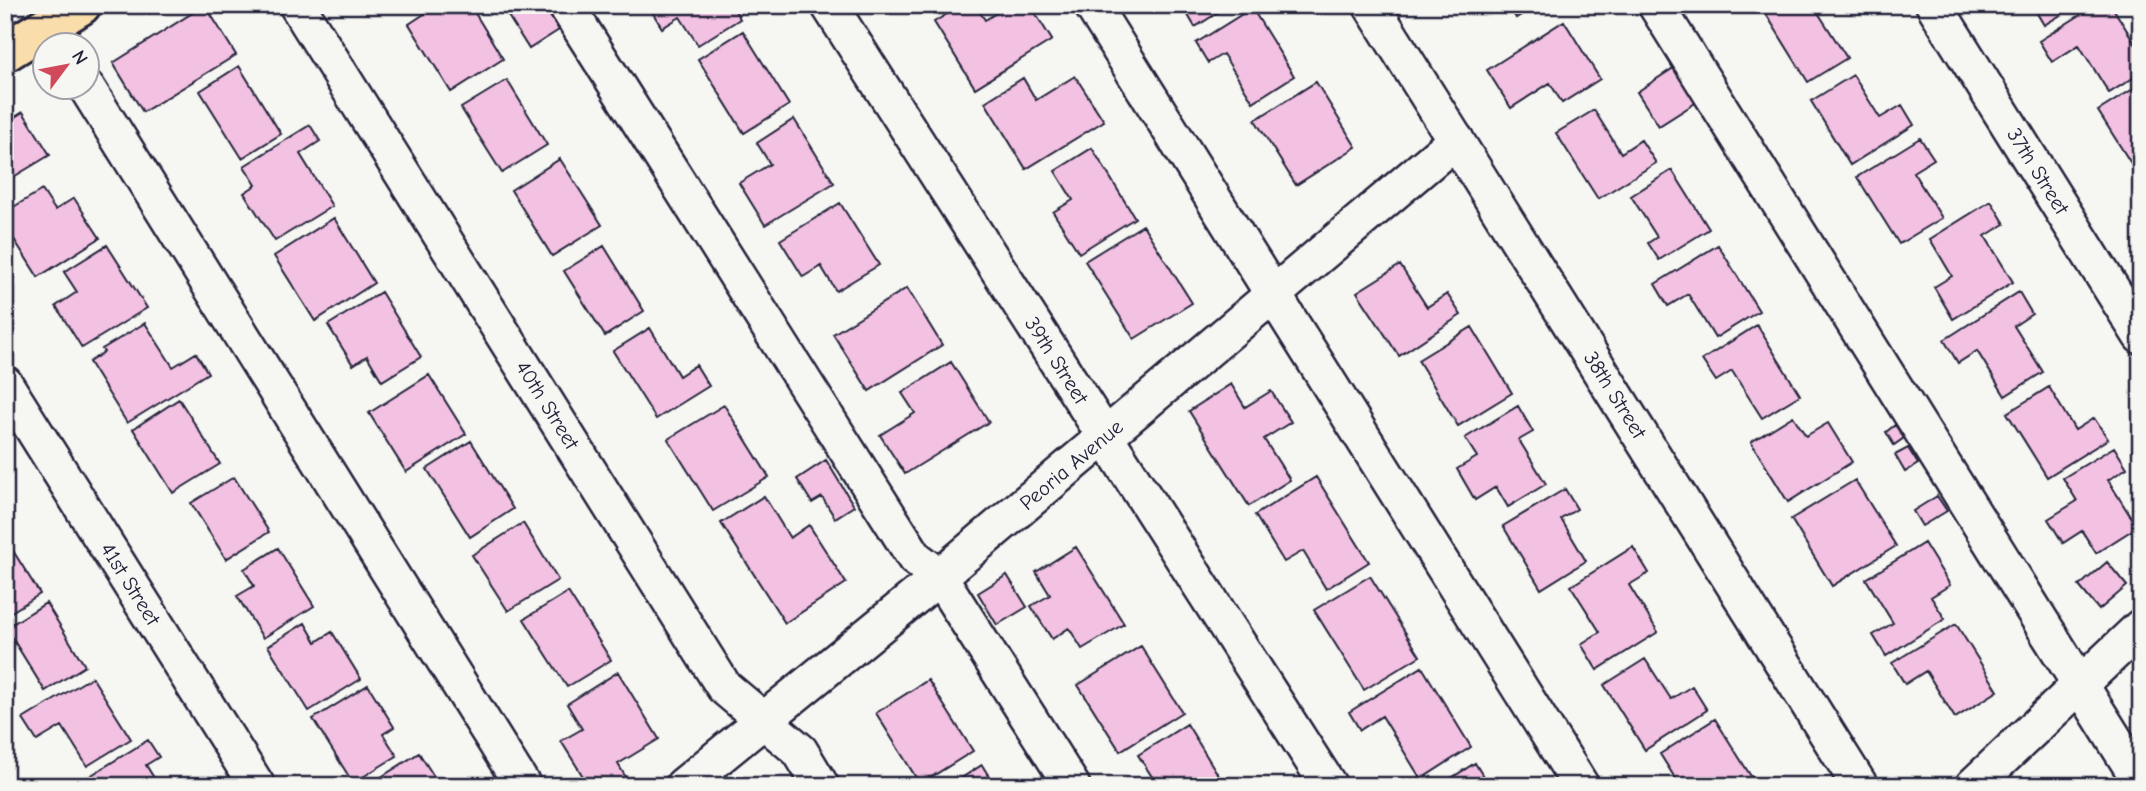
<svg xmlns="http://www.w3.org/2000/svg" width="2146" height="791" font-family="'Comic Neue',sans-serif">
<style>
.building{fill:#f3c1e2;stroke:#22223b;stroke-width:2}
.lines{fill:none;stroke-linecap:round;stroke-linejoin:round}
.minor-casing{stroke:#22223b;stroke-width:40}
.major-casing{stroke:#22223b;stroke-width:44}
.minor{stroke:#f6f6f2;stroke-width:35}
.major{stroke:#f9ddab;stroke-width:38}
.labels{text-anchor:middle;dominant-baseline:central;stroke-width:7;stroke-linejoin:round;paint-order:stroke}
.street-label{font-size:21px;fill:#22223b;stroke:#f6f6f2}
</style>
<rect width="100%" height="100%" fill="#f6f6f2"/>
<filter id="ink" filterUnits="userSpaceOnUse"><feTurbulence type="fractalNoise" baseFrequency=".0143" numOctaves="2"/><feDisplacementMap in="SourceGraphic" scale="14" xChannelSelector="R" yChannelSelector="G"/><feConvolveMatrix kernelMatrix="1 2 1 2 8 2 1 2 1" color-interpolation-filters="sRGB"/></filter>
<g filter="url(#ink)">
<path class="building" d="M205,5L236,55L143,112L113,63Z
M438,5H470L503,59L451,92L409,24Z
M514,5H543L559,30L529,49L505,11Z
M648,5H732L740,19L698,45L680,17L662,28Z
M962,5H975L985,20L1009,5H1030L1052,40L975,88L934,22Z
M1182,5H1230L1195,27Z
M1508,5H1537L1516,18Z
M1780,5H1826L1817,11L1847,58L1808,82L1766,14Z
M2032,5H2077L2044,25Z
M2096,5H2111L2141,53V73L2109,93L2079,45L2052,62L2039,41Z
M1252,8L1294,76L1253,102L1223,54L1208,63L1196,43Z
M1564,21L1600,79L1562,103L1550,83L1511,108L1487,70Z
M743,31L789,105L744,133L698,59Z
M1678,65L1700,100L1659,126L1637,92Z
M239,66L281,134L242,158L200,91Z
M1853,75L1880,118L1902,105L1914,125L1850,165L1811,101Z
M1075,76L1104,121L1026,169L985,102L1023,78L1036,100Z
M507,80L547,145L502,173L461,108Z
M1316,82L1356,147L1296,185L1255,120Z
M2141,84V175L2139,176L2098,111Z
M1594,110L1621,153L1641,140L1656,163L1598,199L1556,133Z
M23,112L50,155L5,182V123Z
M794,119L834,183L765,225L739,183L770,164L757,143Z
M310,125L320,141L300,154L332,206L275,241L244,193L256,185L244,166Z
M1920,138L1934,159L1913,172L1942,218L1899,244L1857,177Z
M1092,148L1135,218L1079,253L1053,212L1073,200L1055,171Z
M560,159L602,225L552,256L511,190Z
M1672,170L1709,229L1659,260L1648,243L1657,237L1631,196Z
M42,190L55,210L74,198L100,238L38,277L5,225V212Z
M1991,201L2005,224L1985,236L2013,282L1953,319L1934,287L1952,276L1930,239Z
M840,203L879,265L836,291L821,266L803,277L780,240Z
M334,218L374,283L315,321L274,256Z
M1143,225L1192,303L1134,339L1085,261Z
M107,245L147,308L82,348L56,306L77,292L64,272Z
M1718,245L1759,311L1715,338L1688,294L1668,306L1655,284Z
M604,246L644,311L605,336L564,271Z
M1400,265L1427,307L1447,294L1461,315L1399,356L1357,292Z
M907,288L942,345L869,391L833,334Z
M381,292L421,357L382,381L367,356L353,365L328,325Z
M2019,292L2032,314L2014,326L2043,372L2005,396L1977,351L1958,363L1944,340Z
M145,323L173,367L196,353L208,373L127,423L89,362L104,352L102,349Z
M1757,325L1800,395L1762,418L1732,371L1716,381L1702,360Z
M1472,327L1512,393L1458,426L1418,360Z
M650,328L679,376L696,365L709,386L656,419L613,351Z
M951,362L989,422L905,474L880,435L915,413L902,393Z
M429,375L466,434L406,472L369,413Z
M1231,384L1245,407L1271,391L1291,422L1264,439L1290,480L1249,506L1189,411Z
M2049,387L2075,430L2094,418L2108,439L2047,477L2007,413Z
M179,399L220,464L173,493L133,429Z
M724,405L769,477L713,511L668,439Z
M1518,406L1533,432L1519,440L1546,484L1508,507L1496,487L1475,500L1457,469L1477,457L1465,438Z
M1793,416L1806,436L1828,423L1852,462L1788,502L1751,442Z
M1895,425L1904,438L1894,445L1886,432Z
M471,441L513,509L470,537L427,469Z
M2114,447L2127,468L2108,480L2137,527L2096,553L2082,531L2063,543L2048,519L2077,501L2063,478Z
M1908,448L1918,464L1905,472L1895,455Z
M826,460L854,506L835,518L822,497L812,503L797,479Z
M234,477L269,532L226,559L191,503Z
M1316,477L1369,562L1326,589L1303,551L1284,562L1255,515Z
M1855,480L1896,546L1832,586L1791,519Z
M1565,489L1577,509L1561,519L1586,561L1541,589L1503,526Z
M764,496L790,538L809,525L846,583L785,623L721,523Z
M1937,496L1947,511L1922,526L1913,511Z
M523,523L558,580L508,611L472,555Z
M5,538L40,594L5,616Z
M1924,543L1950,585L1931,597L1945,619L1886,656L1873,635L1893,623L1866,579Z
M1076,547L1124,624L1082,649L1069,628L1052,639L1031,606L1050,595L1036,572Z
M1633,547L1649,573L1629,585L1658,632L1597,670L1581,644L1600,632L1571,586Z
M278,548L314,606L263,638L237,596L254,586L244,569Z
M2107,562L2127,586L2099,610L2079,586Z
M1007,575L1027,607L997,625L978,593Z
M1370,576L1420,656L1364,690L1314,610Z
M568,592L611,660L567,687L524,619Z
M46,603L85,666L45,691L6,628Z
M305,623L316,642L332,632L361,679L309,711L268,646Z
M1956,624L1998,691L1955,718L1926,671L1905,684L1892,663Z
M1141,646L1182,712L1120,751L1078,685Z
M1645,659L1671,699L1692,686L1707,710L1645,750L1604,685Z
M1422,667L1471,747L1421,779L1382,716L1360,730L1349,712Z
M618,672L659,739L618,764L631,786H589L561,741L582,729L567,704Z
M92,677L131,739L87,766L62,726L37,741L23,719Z
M928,680L973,751L920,784L876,713Z
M368,685L394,727L383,734L397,756L353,783L313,719Z
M1715,719L1757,786H1680L1660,754Z
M1187,724L1225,786H1158L1138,755Z
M148,740L159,757L146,765L159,786H89L85,779Z
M419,753L440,786H367Z
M1475,763L1489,786H1439Z
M982,765L995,786H949Z"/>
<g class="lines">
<defs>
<g id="minor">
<path id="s1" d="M297,5L724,687L800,751L821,786"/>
<path d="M566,5L915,558L939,576L1072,786"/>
<path id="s2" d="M829,5L1329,786"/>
<path d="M1092,5L1581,786"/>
<path id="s3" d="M1371,5L1860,786"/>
<path d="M1656,5L2141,782"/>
<path id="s4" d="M1934,5L2141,336"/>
<path d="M87,88L523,786"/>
<path id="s5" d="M5,384L257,786"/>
<path id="s6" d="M683,786L916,596L1456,140"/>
<path d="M1973,786L2141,627"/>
</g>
<path id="major" d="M5,52L81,5"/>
</defs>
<use href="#minor" class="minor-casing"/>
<use href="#major" class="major-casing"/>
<use href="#minor" class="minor"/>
<use href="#major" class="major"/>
</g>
</g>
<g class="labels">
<g class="street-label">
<text stroke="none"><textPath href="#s4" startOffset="196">37th Street</textPath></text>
<text stroke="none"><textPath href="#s2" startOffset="422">39th Street</textPath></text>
<text stroke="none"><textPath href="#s3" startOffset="460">38th Street</textPath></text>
<text stroke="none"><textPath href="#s1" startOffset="472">40th Street</textPath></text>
<text stroke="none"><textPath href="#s6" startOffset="504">Peoria Avenue</textPath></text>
<text stroke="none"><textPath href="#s5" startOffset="236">41st Street</textPath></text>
</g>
</g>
<rect width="2146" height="791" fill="none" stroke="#f6f6f2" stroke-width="28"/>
<rect x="14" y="14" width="2118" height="763" fill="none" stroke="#22223b" stroke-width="2.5" filter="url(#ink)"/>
<g transform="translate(66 66) rotate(58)"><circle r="33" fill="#f6f6f2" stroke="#a1a1a9" stroke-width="2"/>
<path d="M0-5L12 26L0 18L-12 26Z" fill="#d1495b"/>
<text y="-10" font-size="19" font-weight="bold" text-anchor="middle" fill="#22223b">N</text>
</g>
</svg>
